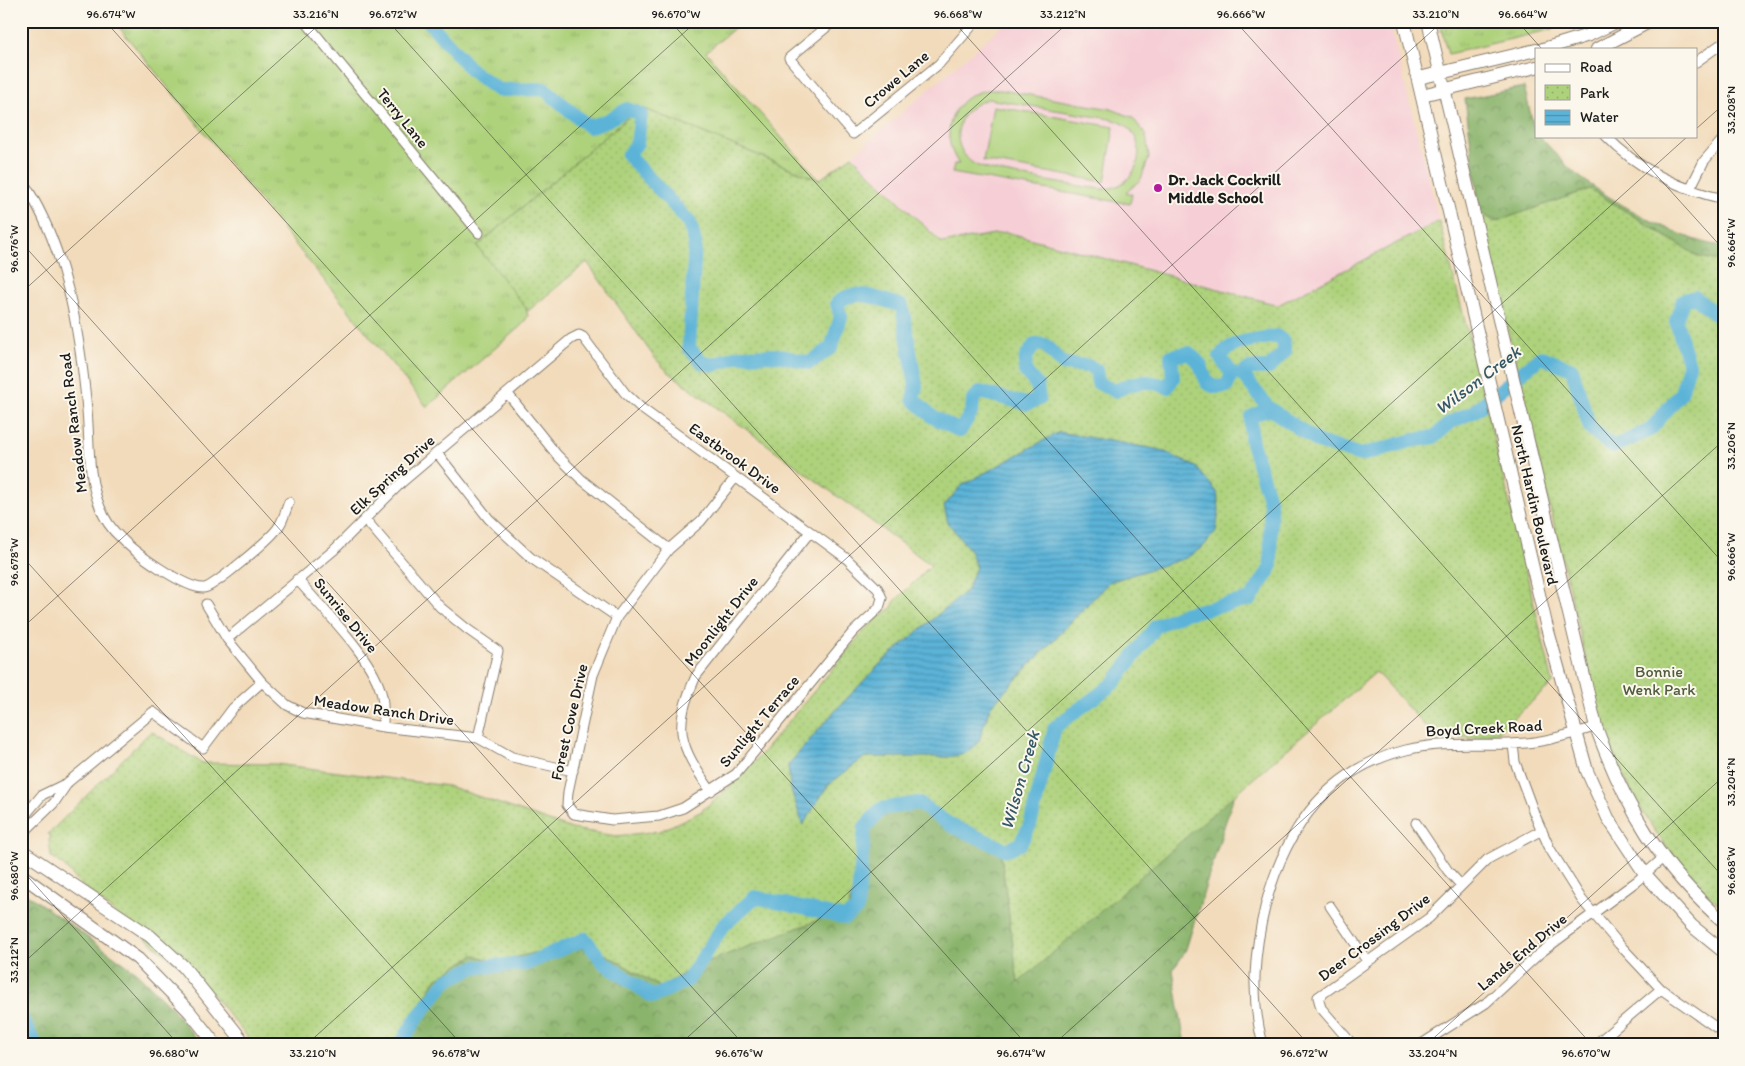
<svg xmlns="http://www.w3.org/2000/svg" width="1745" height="1066" font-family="Itim,sans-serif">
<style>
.built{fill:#f6cfd6}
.grass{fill:url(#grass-tufts);stroke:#65774c}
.forest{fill:url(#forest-crowns);stroke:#536844}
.park{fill:url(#park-dots);stroke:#65774c}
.garden{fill:#aed27c;stroke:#65774c;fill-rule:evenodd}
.water{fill:url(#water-rules);stroke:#3c687a}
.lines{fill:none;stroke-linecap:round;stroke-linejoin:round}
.river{stroke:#5bb3d8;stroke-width:14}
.street-casing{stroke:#877c6c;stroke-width:11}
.secondary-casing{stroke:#877c6c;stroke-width:14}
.street{stroke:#fff;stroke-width:9}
.secondary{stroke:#fff;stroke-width:12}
.ticks{fill:none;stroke:#1c1c1c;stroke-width:1;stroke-opacity:0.45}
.poi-dot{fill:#b5179e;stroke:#fbf7ec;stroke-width:2}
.labels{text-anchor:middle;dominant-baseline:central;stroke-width:4;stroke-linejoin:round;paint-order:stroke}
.street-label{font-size:16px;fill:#1c1c1c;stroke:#fbf7ec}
.poi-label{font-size:16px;font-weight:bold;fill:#1c1c1c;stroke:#fbf7ec;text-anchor:start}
.park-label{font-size:16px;fill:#4f5c3e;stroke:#fbf7ec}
.water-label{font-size:18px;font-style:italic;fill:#355867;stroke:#fbf7ec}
.neatline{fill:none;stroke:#1c1c1c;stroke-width:2}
.ticks-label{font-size:12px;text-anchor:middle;fill:#1c1c1c}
</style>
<defs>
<pattern id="grass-tufts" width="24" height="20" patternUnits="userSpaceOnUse" patternTransform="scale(1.25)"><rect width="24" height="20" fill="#aed27c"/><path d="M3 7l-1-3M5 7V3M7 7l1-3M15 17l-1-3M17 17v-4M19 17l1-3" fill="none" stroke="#95b46b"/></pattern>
<pattern id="forest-crowns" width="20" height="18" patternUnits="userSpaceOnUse" patternTransform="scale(1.25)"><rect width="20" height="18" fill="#8ab46c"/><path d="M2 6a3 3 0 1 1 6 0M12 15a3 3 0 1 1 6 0" fill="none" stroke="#709258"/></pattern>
<pattern id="park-dots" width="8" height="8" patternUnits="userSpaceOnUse" patternTransform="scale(1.25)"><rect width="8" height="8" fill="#aed27c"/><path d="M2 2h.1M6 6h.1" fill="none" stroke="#95b46b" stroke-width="1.8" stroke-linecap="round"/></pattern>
<pattern id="water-rules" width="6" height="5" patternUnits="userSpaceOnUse" patternTransform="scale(1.25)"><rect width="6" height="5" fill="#5bb3d8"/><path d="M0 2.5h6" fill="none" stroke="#4a91ae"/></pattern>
</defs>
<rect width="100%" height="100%" fill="#fbf7ec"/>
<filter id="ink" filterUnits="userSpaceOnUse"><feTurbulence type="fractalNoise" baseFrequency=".02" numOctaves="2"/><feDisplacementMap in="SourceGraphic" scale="10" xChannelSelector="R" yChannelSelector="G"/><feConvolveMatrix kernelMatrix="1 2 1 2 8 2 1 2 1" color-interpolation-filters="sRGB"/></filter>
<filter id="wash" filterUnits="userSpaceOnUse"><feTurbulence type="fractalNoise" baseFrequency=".0096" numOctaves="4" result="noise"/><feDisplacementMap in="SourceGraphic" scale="20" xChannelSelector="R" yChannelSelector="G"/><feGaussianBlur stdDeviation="1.12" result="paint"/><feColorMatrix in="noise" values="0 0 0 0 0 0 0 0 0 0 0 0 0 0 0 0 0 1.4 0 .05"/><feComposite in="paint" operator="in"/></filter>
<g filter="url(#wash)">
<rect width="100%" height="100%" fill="#f2dbbb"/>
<path class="built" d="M1008,21H1389L1439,221L1278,305L1006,233L942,243L852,156Z"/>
<path class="grass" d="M114,21H743L706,52L819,180L640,107L477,246L525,305L528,316L522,325L427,407Z
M1439,21H1572L1549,30L1448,54Z"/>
<path class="forest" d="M1524,87L1536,136H1539C1549,146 1558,157 1568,167C1597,194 1684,244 1724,246V262L1699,257L1590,189L1495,222L1480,212L1465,99Z
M1234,795L1185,952L1173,970L1185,1045H395L436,979L474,955L497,962L578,942L607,955L660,987L701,964L848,909L872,811L928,808L999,840L1018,982Z
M21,890L135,971L171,1007L201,1045H21Z"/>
<path class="park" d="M640,107L819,180L852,156L942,243L1006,232L1278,305L1439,221L1476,364L1553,683L1492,737L1436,738L1376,672L1018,983L999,840L928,808L873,811L848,909L701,964L660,987L607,955L578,942L497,962L474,955L436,979L395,1045H254L207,988L81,885L64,866L51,857L49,840L51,836L48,834L151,731L202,763L276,764L448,786L572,829L616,836L660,831L700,812L734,783L759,757L865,630L881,615L891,609L895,601L931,565L667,371L654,357L587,262L528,311L477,246Z
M1590,189L1699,257L1724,262V909C1662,854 1620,786 1597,706L1480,212L1495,222Z"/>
<path class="garden" d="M988,90H1001L1111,109L1132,117L1146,135L1149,158L1141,179L1126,193L1132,194L1130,204L952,173L954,164H959C938,135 951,95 988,90ZM988,99L1110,119C1153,127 1145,188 1103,189C1081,187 989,173 974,164C962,156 955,141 959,127C962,111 974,104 988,99Z
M993,106L1114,127L1105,182L983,161Z"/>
<path class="water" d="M1059,432L1161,450L1196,467L1217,492L1219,510L1216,531L1203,547L1186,558L1109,582L990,707L979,741L971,750L961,755L947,757H865L828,785L803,825L790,787L788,765L833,713L882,662L967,590L976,567L970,550L948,523L944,506L961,486Z"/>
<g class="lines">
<path class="river" d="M428,21L472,71L498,90L544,89L589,127L608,120L627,109L641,114L637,143L628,155L690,223L695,242L689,348L703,363L714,365L737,356L778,355L809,363L831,348L841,317L837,303C855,286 881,300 902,306L916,386L913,399L933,417L960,431L972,411L973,400L980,392L1027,404L1039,399L1037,385L1025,371L1026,357L1035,344L1045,345L1063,364L1088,366L1096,370L1098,383L1115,391C1134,382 1146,378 1167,387L1173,378L1171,356L1189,353L1200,364L1207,383L1215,387L1227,386L1232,374L1220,357C1230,340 1258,340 1276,336L1283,341L1285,351L1269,368H1250L1242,374L1269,408
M21,1017L36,1045
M400,1045L417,1018L447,980L475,967L526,964L585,939L603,962L653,997L688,980L723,926L755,897L845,918L857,909L865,827L881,809L918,803L952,826L1007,850L1020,844L1030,825L1055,727L1114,683L1156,626L1182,614L1251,599L1271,567L1270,503L1251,439V417L1269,408L1318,442L1361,455L1410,441L1434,437L1451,422L1473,412L1541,357L1572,369L1590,428L1613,447L1650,430L1681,393L1689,365L1676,321L1683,300L1695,297L1724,322"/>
</g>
</g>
<g filter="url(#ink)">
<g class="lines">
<defs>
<path id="street" d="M305,21L479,233
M834,21L789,58L853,134L939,64L976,21
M1696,62L1724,42
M1606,136C1636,168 1681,190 1724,199
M21,179C66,244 80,333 87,410C90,442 87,476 100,507C104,518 112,530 121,538C134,552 185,589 204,588C213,588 274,536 279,526C284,519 286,509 289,502
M1690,189L1704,161L1724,138
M508,394L557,455L581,479L669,549
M437,453L489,519L531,558L617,617
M365,519L440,607L467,629L498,651L478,738
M297,579C323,610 374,658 382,696C384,706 383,717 383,727
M206,604L227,639L262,682L287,705L303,713L383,727L478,738L512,757L573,771
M227,639L334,550L401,483L571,339L579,335L583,337L625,393L641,408L846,558L878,589L882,598L879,608L853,632L736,774L683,808L659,816L612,820L574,814L567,805L568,792L593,675L617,617L669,549L701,521L735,478
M1513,744L1515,762L1534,813L1550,849L1582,900L1619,944L1661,989L1724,1033
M711,791C679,745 672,729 696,676L810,532
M21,820L42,795L67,783L153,712L203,748L233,708L262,682
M1416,823L1448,871L1460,884
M21,835L54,803L67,784
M1330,906L1367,961
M1263,1045C1250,996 1254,951 1266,903C1286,829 1327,769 1406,750C1446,740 1486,747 1526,743C1550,741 1573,733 1596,727
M1353,1045L1321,1008L1318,997L1429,918L1488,859L1542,830
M1420,1045L1486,1003L1540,953L1637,881L1663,858
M1595,1045L1661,989"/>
<path id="secondary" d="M1404,21L1546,624L1587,771L1608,818L1645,874L1692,926L1724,952
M1428,21L1596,727C1624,805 1660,867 1724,922
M1543,49L1589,35L1618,21
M1597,49L1651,21
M1419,78L1536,50
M1422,95L1536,67
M21,850L150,936L183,966L246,1045
M21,875L138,959L189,1011L216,1045"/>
</defs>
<use href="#street" class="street-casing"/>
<use href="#secondary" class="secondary-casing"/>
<use href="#street" class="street"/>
<use href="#secondary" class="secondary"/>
</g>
</g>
<path class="ticks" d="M105,21L1027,1045M388,21L1309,1045M670,21L1592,1045M953,21L1724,878M1235,21L1724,564M1517,21L1542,49M1696,129L1724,104M1621,136L1724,250M21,242L744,1045M21,293L323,21M21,555L462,1045M21,629L697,21M21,869L179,1045M21,965L1070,21M306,1045L1443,21M679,1045L1688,136M1053,1045L1724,440M1426,1045L1724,776"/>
<circle class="poi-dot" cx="1158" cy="188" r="5"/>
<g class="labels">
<g class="street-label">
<text transform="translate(896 79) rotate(-40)">Crowe Lane</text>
<text transform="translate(403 118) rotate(51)">Terry Lane</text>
<text transform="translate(73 423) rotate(-97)">Meadow Ranch Road</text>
<text transform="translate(735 458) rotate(36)">Eastbrook Drive</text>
<text transform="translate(392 475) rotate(-43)">Elk Spring Drive</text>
<text transform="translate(1535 505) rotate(77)">North Hardin Boulevard</text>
<text transform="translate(346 615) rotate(51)">Sunrise Drive</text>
<text transform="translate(721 621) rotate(-52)">Moonlight Drive</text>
<text transform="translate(384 710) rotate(8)">Meadow Ranch Drive</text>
<text transform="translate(759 721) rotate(-50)">Sunlight Terrace</text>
<text transform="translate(569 722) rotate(-77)">Forest Cove Drive</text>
<text transform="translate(1484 728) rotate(-3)">Boyd Creek Road</text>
<text transform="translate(1374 937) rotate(-37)">Deer Crossing Drive</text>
<text transform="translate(1522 952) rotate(-40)">Lands End Drive</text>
</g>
<g class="poi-label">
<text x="1168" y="179">Dr. Jack Cockrill<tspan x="1168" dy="18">Middle School</tspan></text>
</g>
<g class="park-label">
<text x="1659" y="671">Bonnie<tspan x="1659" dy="18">Wenk Park</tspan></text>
</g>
<g class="water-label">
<text transform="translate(1478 380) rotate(-37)">Wilson Creek</text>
<text transform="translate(1020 780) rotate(-74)">Wilson Creek</text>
</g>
</g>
<rect width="1745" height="1066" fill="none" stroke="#fbf7ec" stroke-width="55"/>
<rect x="1535" y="48" width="162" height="90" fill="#fbf7ec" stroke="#a29f99"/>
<rect x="1545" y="64" width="25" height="8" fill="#ffffff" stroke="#a29f99"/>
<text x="1580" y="72" font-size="15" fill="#1c1c1c">Road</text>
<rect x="1545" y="85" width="25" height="15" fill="url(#park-dots)" stroke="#a29f99"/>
<text x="1580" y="98" font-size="15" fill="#1c1c1c">Park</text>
<rect x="1545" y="110" width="25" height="15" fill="url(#water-rules)" stroke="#a29f99"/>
<text x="1580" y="122" font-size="15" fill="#1c1c1c">Water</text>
<rect x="28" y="28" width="1690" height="1010" class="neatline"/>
<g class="ticks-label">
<text x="111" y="18">96.674°W</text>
<text x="316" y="18">33.216°N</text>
<text x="393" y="18">96.672°W</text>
<text x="676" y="18">96.670°W</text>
<text x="958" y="18">96.668°W</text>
<text x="1063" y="18">33.212°N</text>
<text x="1241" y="18">96.666°W</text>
<text x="1436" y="18">33.210°N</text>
<text x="1523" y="18">96.664°W</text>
<text transform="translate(1731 110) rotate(-90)" y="4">33.208°N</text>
<text transform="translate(1731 243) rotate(-90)" y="4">96.664°W</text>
<text transform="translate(14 249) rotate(-90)" y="4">96.676°W</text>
<text transform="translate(1731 446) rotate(-90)" y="4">33.206°N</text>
<text transform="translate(1731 557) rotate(-90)" y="4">96.666°W</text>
<text transform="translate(14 562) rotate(-90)" y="4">96.678°W</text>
<text transform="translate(1731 782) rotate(-90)" y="4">33.204°N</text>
<text transform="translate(1731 871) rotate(-90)" y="4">96.668°W</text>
<text transform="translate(14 876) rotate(-90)" y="4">96.680°W</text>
<text transform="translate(14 960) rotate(-90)" y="4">33.212°N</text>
<text x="174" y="1057">96.680°W</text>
<text x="313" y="1057">33.210°N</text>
<text x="456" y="1057">96.678°W</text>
<text x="739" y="1057">96.676°W</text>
<text x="1021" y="1057">96.674°W</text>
<text x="1304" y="1057">96.672°W</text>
<text x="1433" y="1057">33.204°N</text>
<text x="1586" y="1057">96.670°W</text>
</g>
</svg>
